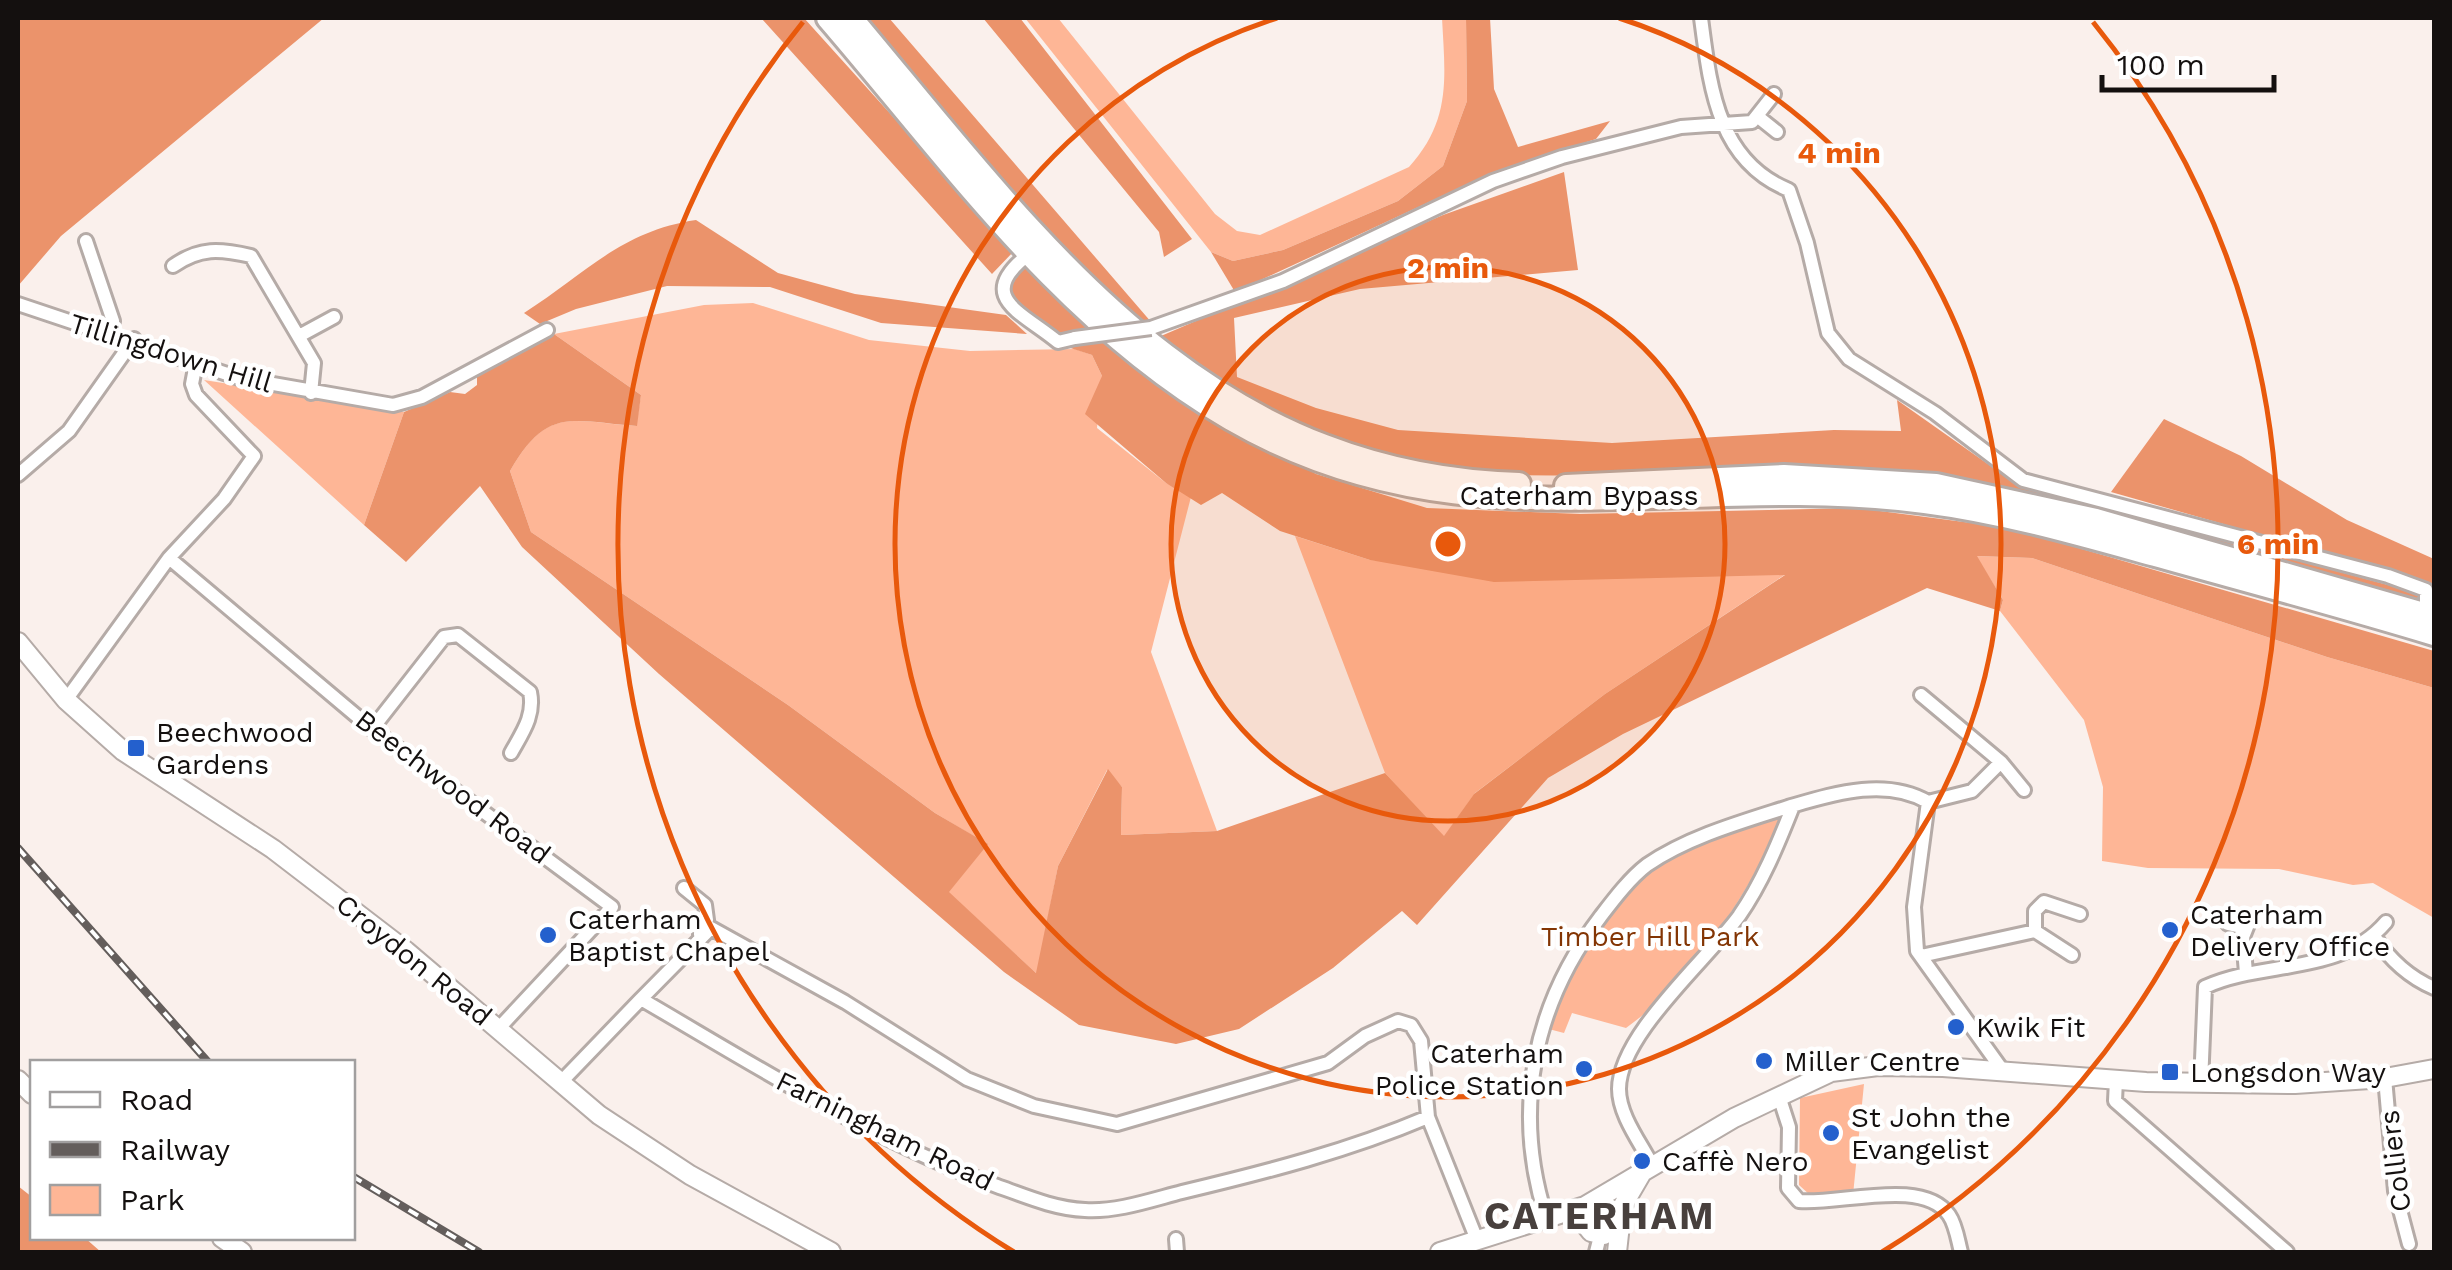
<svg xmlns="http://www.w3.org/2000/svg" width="2452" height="1270" font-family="'Work Sans',sans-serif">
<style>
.green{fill:#feb696}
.forest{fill:#eb936b}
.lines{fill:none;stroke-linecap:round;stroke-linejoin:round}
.street-casing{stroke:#b5aba7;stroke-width:18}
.secondary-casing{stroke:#b5aba7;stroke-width:22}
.highway-casing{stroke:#b5aba7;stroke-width:28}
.street{stroke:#fff;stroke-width:12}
.secondary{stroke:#fff;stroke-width:18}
.highway{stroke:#fff;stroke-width:22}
.rail-casing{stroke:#645e5c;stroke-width:8}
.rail{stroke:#fff;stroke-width:4;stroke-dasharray:11;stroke-linecap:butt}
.street-bridge-casing{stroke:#b5aba7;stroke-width:18;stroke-linecap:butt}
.street-bridge{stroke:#fff;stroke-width:12}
.ring{fill:none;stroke:#e8590c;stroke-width:5}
.poi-dot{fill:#2460cd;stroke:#fff;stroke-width:4}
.labels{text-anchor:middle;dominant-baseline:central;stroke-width:9;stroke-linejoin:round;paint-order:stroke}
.street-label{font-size:28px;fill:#14100f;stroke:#fff}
.poi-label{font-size:28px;fill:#14100f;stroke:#fff;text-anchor:start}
.park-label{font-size:28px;fill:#833504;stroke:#fff}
.district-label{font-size:38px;font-weight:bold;letter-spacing:2.5px;fill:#48403d;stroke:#fff}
.centre{fill:#e8590c;stroke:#fff;stroke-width:5}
.ring-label{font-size:30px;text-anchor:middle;font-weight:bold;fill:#e8590c;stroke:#fff;stroke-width:9;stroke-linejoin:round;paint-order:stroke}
</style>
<rect width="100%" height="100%" fill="#faf0ec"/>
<path class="green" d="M1025,18H1058L1215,214L1237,231L1260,235L1409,167C1452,120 1445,76 1442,18H1466L1467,101L1443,166L1398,201L1283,250L1233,261L1211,252Z
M753,303L869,340L970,351L1075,349L1092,355L1102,376L1097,428L1166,483L1192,493L1151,652L1217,831L1121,835L1122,787L1107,770L1058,866L1037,974L948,892L987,844L935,813L788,705L531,532L510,471C547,406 570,421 636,426L641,395L554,334L704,305Z
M204,380L404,412L364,525Z
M1295,536L1370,560L1680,576L1786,574L1605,694L1475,793L1444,837L1385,773Z
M1976,556L2032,558L2327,657L2434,688V918L2373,883L2353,885L2279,869L2148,868L2102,861L2103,787L2084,720L2000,611L2003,600Z
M1793,806C1747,888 1704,972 1626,1028L1572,1013L1564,1033L1541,1027C1567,968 1596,912 1645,868C1678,838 1750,821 1793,806Z
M1864,1084L1853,1195L1811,1196L1799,1185L1800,1098Z"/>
<path class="forest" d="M18,18H324L61,236L18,286Z
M761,18H804L1014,251L992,274Z
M862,18H889L1152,323L1131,320L1060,250Z
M983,18H1020L1192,239L1164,257L1159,232Z
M1466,18H1490L1494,89L1518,147L1610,121L1596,139L1492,173L1235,292L1211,252L1233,261L1283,250L1398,201L1443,166L1467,101Z
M1564,172L1578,270L1360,289L1234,318L1237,377L1316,408L1398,430L1612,443L1834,430L1901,431L1897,400L2019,486L2418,593L2421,606L2075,506L1615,476L1502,475L1413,462L1339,441L1256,407L1154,339L1443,215Z
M696,220L778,273L855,294L1006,315L1027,334L881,323L770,287L667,286L576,309L540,324L524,313C585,274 621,231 696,220Z
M1023,265L1083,322L1218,419L1316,474L1427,508L1580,514L1857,508L2010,528L2434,651V688L2327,657L2032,558L1977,556L2003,600L2000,611L1927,588L1623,734L1548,778L1417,925L1402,911L1333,968L1239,1029L1176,1044L1079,1025L1004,972L659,674L522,547L480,486L406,562L364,525L404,412L450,392L465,394L477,385V376L518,347L554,334L641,395L637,426C571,421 547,406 510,471L531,532L788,705L935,813L988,844L949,892L1036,973L1058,866L1108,769L1122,787L1121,835L1217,831L1385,773L1444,836L1474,794L1605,694L1785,575L1494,582L1370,560L1280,531L1222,493L1201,505L1166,483L1085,414L1102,376L1092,355L1052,342L1006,289Z
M2164,419L2241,456L2347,520L2434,559V584L2111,492Z
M18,1186L32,1197V1238H85L101,1252H18Z"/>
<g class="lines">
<defs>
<path id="street" d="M1701,18C1710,86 1717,161 1789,190L1807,243L1828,333L1849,359L1935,413L2023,480L2388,576L2426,590V615
M1757,116L1777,132
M86,241L113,321L111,333
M1029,254C973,297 1022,312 1058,342L1075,338
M173,266C200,247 220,249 251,256L314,363L311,393
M18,304L239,378L393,405L422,397L547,330
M1151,328L1283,281L1493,181L1562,157L1681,127L1752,122L1774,94
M299,336L334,317
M18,475L69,431L134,339
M169,558L372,729L612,907L499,1028
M1921,695L2001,762L2024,790
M66,700L169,558L224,499L254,456L196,395L192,384L196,363
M372,729L444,637L458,635L530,692C535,716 522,733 511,753
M1928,802L1972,791L2001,762
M684,888L705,905L707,920L700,934
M2228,924L2245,928
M2035,931V911L2044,902L2080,914
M2374,936C2390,960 2408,977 2434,988
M1921,956L2035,931L2072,955
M2246,973L2243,937L2251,917
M641,999L711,928L845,1002L967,1079L1034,1106L1117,1124L1328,1063L1365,1036L1398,1021L1411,1025L1421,1041L1428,1117L1477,1240
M2385,1078L2395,1191L2409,1244
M2116,1080L2115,1101L2287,1252
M561,1082L641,999C756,1066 872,1140 997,1186C1025,1196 1055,1209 1085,1210C1117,1212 1151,1200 1182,1192C1266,1172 1348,1151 1428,1117
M2201,1084L2205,987C2263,960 2340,976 2386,922
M1779,1096L1789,1127L1788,1188L1799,1201C1839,1205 1923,1177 1949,1215C1956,1225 1958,1241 1961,1252
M1652,1165C1640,1142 1619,1115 1619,1089C1619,1035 1706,961 1739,916C1762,883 1778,844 1793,806
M1546,1217C1512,1110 1533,1005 1601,916C1614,899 1630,878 1647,865C1688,837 1741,822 1788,807C1833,794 1885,777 1928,802L1914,907L1917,951L2003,1071
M1176,1239L1177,1252
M1596,1252L1598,1244"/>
<path id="secondary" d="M18,642L66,700L123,751L273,849L406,951L599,1115L690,1175L831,1252
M18,1080L32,1094
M1585,1206L1583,1222L1591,1232L1604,1235L1618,1225
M222,1238L242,1252
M1440,1252L1585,1206L1734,1118L1831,1072L1878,1066L1943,1067L2146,1082L2295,1084L2385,1078L2434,1069
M1617,1252L1622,1207L1643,1171"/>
<path id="highway" d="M828,18C952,162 1063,321 1231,419C1462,553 1681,470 1925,502C2003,512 2079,534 2155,555C2248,581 2342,606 2434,634
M851,18C1037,239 1199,475 1519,484
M1566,486L1784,476L1936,485L2096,520L2434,617"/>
</defs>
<use href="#street" class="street-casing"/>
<use href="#secondary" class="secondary-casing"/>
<use href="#highway" class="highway-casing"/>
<use href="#street" class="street"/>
<use href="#secondary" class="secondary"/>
<use href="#highway" class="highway"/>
<defs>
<path id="rail" d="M18,848L208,1062
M352,1176L479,1252"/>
</defs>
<use href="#rail" class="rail-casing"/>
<use href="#rail" class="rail"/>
<defs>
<path id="street-bridge" d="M1075,338L1151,328"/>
</defs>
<use href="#street-bridge" class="street-bridge-casing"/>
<use href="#street-bridge" class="street-bridge"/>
</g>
<circle cx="1448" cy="544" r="277" fill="#e8590c" fill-opacity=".12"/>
<g class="ring">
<circle cx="1448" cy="544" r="277"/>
<path d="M1619 18A553 553 0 1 1 1277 18"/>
<path d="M1014 1252A830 830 0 0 1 803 22M2093 22A830 830 0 0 1 1882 1252"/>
</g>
<g class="poi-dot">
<rect x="126" y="738" width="20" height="20" rx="5"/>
<circle cx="2170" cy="930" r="10"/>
<circle cx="548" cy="935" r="10"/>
<circle cx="1956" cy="1027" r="10"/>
<circle cx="1764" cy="1061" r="10"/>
<circle cx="1584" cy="1069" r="10"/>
<rect x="2160" y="1062" width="20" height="20" rx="5"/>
<circle cx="1831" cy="1133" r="10"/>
<circle cx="1642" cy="1161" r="10"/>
</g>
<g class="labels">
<g class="street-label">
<text transform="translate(171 353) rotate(17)">Tillingdown Hill</text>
<text x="1579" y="495">Caterham Bypass</text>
<text transform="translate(453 787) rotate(37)">Beechwood Road</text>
<text transform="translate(414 960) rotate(39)">Croydon Road</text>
<text transform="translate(885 1131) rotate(26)">Farningham Road</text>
<text transform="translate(2395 1161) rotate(-97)">Colliers</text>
</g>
<g class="poi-label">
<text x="156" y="732">Beechwood<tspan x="156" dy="32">Gardens</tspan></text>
<text x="2190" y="914">Caterham<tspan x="2190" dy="32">Delivery Office</tspan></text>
<text x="568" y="919">Caterham<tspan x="568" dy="32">Baptist Chapel</tspan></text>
<text x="1976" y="1027">Kwik Fit</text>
<text x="1564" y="1053" text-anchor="end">Caterham<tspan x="1564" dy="32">Police Station</tspan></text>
<text x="1784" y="1061">Miller Centre</text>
<text x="2190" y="1072">Longsdon Way</text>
<text x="1851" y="1117">St John the<tspan x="1851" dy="32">Evangelist</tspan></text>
<text x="1662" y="1161">Caffè Nero</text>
</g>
<g class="park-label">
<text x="1650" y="936">Timber Hill Park</text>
</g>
<g class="district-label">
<text x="1600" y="1216">CATERHAM</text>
</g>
</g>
<circle cx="1448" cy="544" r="15" class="centre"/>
<g class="ring-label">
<text x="1839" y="163">4 min</text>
<text x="1448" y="278">2 min</text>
<text x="2278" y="554">6 min</text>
</g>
<rect width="2452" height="1270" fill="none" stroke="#14100f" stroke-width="40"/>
<rect x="30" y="1060" width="325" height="180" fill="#ffffff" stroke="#a19f9f" stroke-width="2.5"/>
<rect x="50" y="1092" width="50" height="15" fill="#ffffff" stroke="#a19f9f" stroke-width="2.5"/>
<text x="120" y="1110" font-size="30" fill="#14100f">Road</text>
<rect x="50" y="1142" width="50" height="15" fill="#645e5c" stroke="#a19f9f" stroke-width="2.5"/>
<text x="120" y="1160" font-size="30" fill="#14100f">Railway</text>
<rect x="50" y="1185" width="50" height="30" fill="#feb696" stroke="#a19f9f" stroke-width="2.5"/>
<text x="120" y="1210" font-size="30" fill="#14100f">Park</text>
<path d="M2102 75v15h172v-15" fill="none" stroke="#14100f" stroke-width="5"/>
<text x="2117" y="75" font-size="30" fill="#14100f" stroke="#ffffff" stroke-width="8" paint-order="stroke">100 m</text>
</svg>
